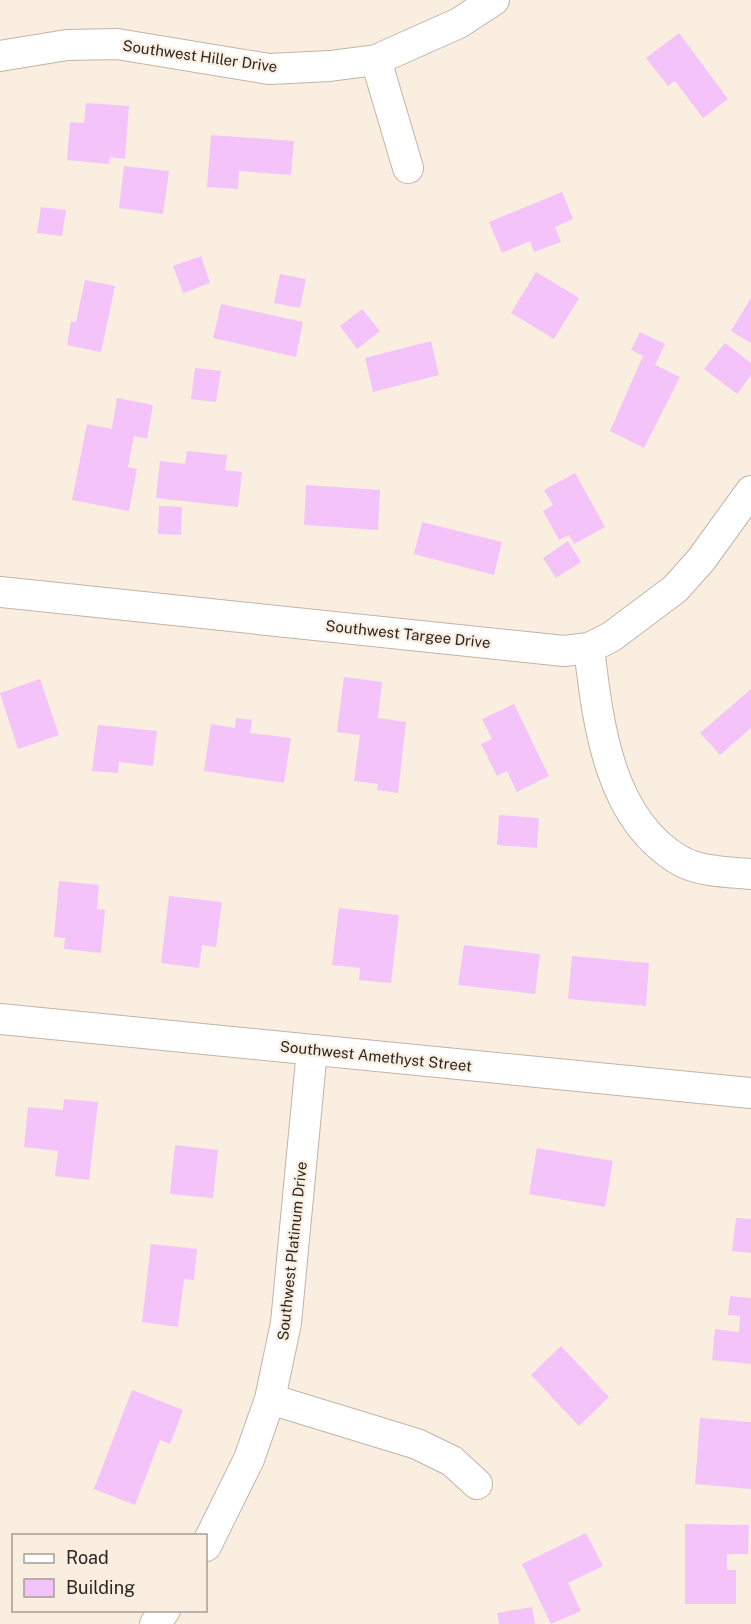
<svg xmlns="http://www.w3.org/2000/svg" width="751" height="1624" font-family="'Public Sans',sans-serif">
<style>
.building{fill:#f4c3f9}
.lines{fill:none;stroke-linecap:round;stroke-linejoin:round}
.minor-casing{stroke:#c0b4a8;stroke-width:32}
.minor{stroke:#fff;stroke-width:30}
.labels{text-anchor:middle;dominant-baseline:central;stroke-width:4.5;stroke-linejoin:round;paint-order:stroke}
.street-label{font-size:15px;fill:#2a2521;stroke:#faeee1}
</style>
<rect width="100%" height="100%" fill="#faeee1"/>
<path class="building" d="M679,33L728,99L703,118L675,81L668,86L646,58Z
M86,103L129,106L125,159L110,157L109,164L67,160L70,122L84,123Z
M211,135L294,141L291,175L239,171L238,189L207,187Z
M124,166L169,171L163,214L119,208Z
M562,192L573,219L555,227L561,242L534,252L530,241L502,253L489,222Z
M41,207L66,210L62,236L37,233Z
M201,256L210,283L183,293L173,266Z
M536,272L579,298L554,339L511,313Z
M280,274L306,279L300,308L274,303Z
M85,280L115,286L101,352L67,345L71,321L76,322Z
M751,298V343L731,331Z
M221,304L303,322L296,357L213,338Z
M362,309L380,331L357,349L340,326Z
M640,332L665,344L655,365L680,377L644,448L610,431L643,356L631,350Z
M431,341L439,375L373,392L365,358Z
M725,343L751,363V375L737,394L704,369Z
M195,368L221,371L216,402L191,399Z
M117,398L153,405L147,439L134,436L128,467L137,469L129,511L72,500L87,424L112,429Z
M187,451L227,455L225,470L242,472L238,507L156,498L160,461L185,464Z
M575,473L605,527L574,544L569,535L559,540L543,511L553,505L544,490Z
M306,485L380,490L378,530L304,525Z
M159,506L182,507L181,535L158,534Z
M422,522L502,542L494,575L414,554Z
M568,541L581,562L556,578L543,558Z
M344,677L382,682L378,718L406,722L398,793L377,790L378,784L354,781L360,735L337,732Z
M40,679L59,735L18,749L0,693Z
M751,689V728L720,755L700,733Z
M514,704L549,776L517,792L507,771L497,776L481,744L492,739L482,719Z
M236,718L252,720L250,733L291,738L284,783L204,771L211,724L235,728Z
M98,725L157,731L153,766L119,762L118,773L92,771Z
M499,815L539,818L537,848L497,845Z
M59,881L99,885L97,909L105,910L101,953L64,949L65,938L54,937Z
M169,896L222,902L216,947L202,945L199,968L161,963Z
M339,908L399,915L391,983L359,980L360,968L332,965Z
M464,945L540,954L535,994L458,985Z
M572,956L649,963L646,1006L568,999Z
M64,1099L98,1102L89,1180L55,1176L58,1151L24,1147L28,1107L63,1110Z
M175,1145L218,1150L213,1198L170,1194Z
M537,1148L613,1161L605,1207L529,1194Z
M736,1218L751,1219V1253L732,1251Z
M151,1244L197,1249L194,1280L184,1279L178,1327L142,1322Z
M730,1296L751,1298V1364L712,1360L715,1329L739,1332L740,1316L728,1315Z
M561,1346L609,1397L579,1426L531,1375Z
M132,1390L183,1410L170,1444L160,1440L135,1505L94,1489Z
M700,1418L751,1422V1489L695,1484Z
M685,1524L749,1525L748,1554H727V1570H736V1604H685Z
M586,1533L603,1566L568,1583L581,1611L551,1624L522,1564Z
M532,1607L535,1624H499L497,1613Z"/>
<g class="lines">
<defs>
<path id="minor" d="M0,56L67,45L117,44L269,69L330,66L376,60L459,23L494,0
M376,60L408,168
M0,592L564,651L589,648L611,637L675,589L701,560L751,491
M589,648C598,722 608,818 679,860C699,872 729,872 751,874
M0,1019L751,1093
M270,1399L417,1444L452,1461L477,1484
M206,1546L249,1459L270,1399L286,1323L312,1050
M155,1624L165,1610"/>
</defs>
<use href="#minor" class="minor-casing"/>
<use href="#minor" class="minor"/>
</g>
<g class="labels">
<g class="street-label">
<text transform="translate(200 56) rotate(8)">Southwest Hiller Drive</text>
<text transform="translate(408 634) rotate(6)">Southwest Targee Drive</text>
<text transform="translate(376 1056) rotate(6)">Southwest Amethyst Street</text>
<text transform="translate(292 1251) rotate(-84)">Southwest Platinum Drive</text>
</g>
</g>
<rect x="12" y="1534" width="195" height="78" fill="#faeee1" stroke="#a79e94" stroke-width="1.5"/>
<rect x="24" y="1554" width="30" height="9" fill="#ffffff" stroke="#a79e94" stroke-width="1.5"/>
<text x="66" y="1564" font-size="18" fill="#2a2521">Road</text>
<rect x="24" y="1579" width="30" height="18" fill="#f4c3f9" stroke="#a79e94" stroke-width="1.5"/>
<text x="66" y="1594" font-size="18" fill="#2a2521">Building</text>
</svg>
